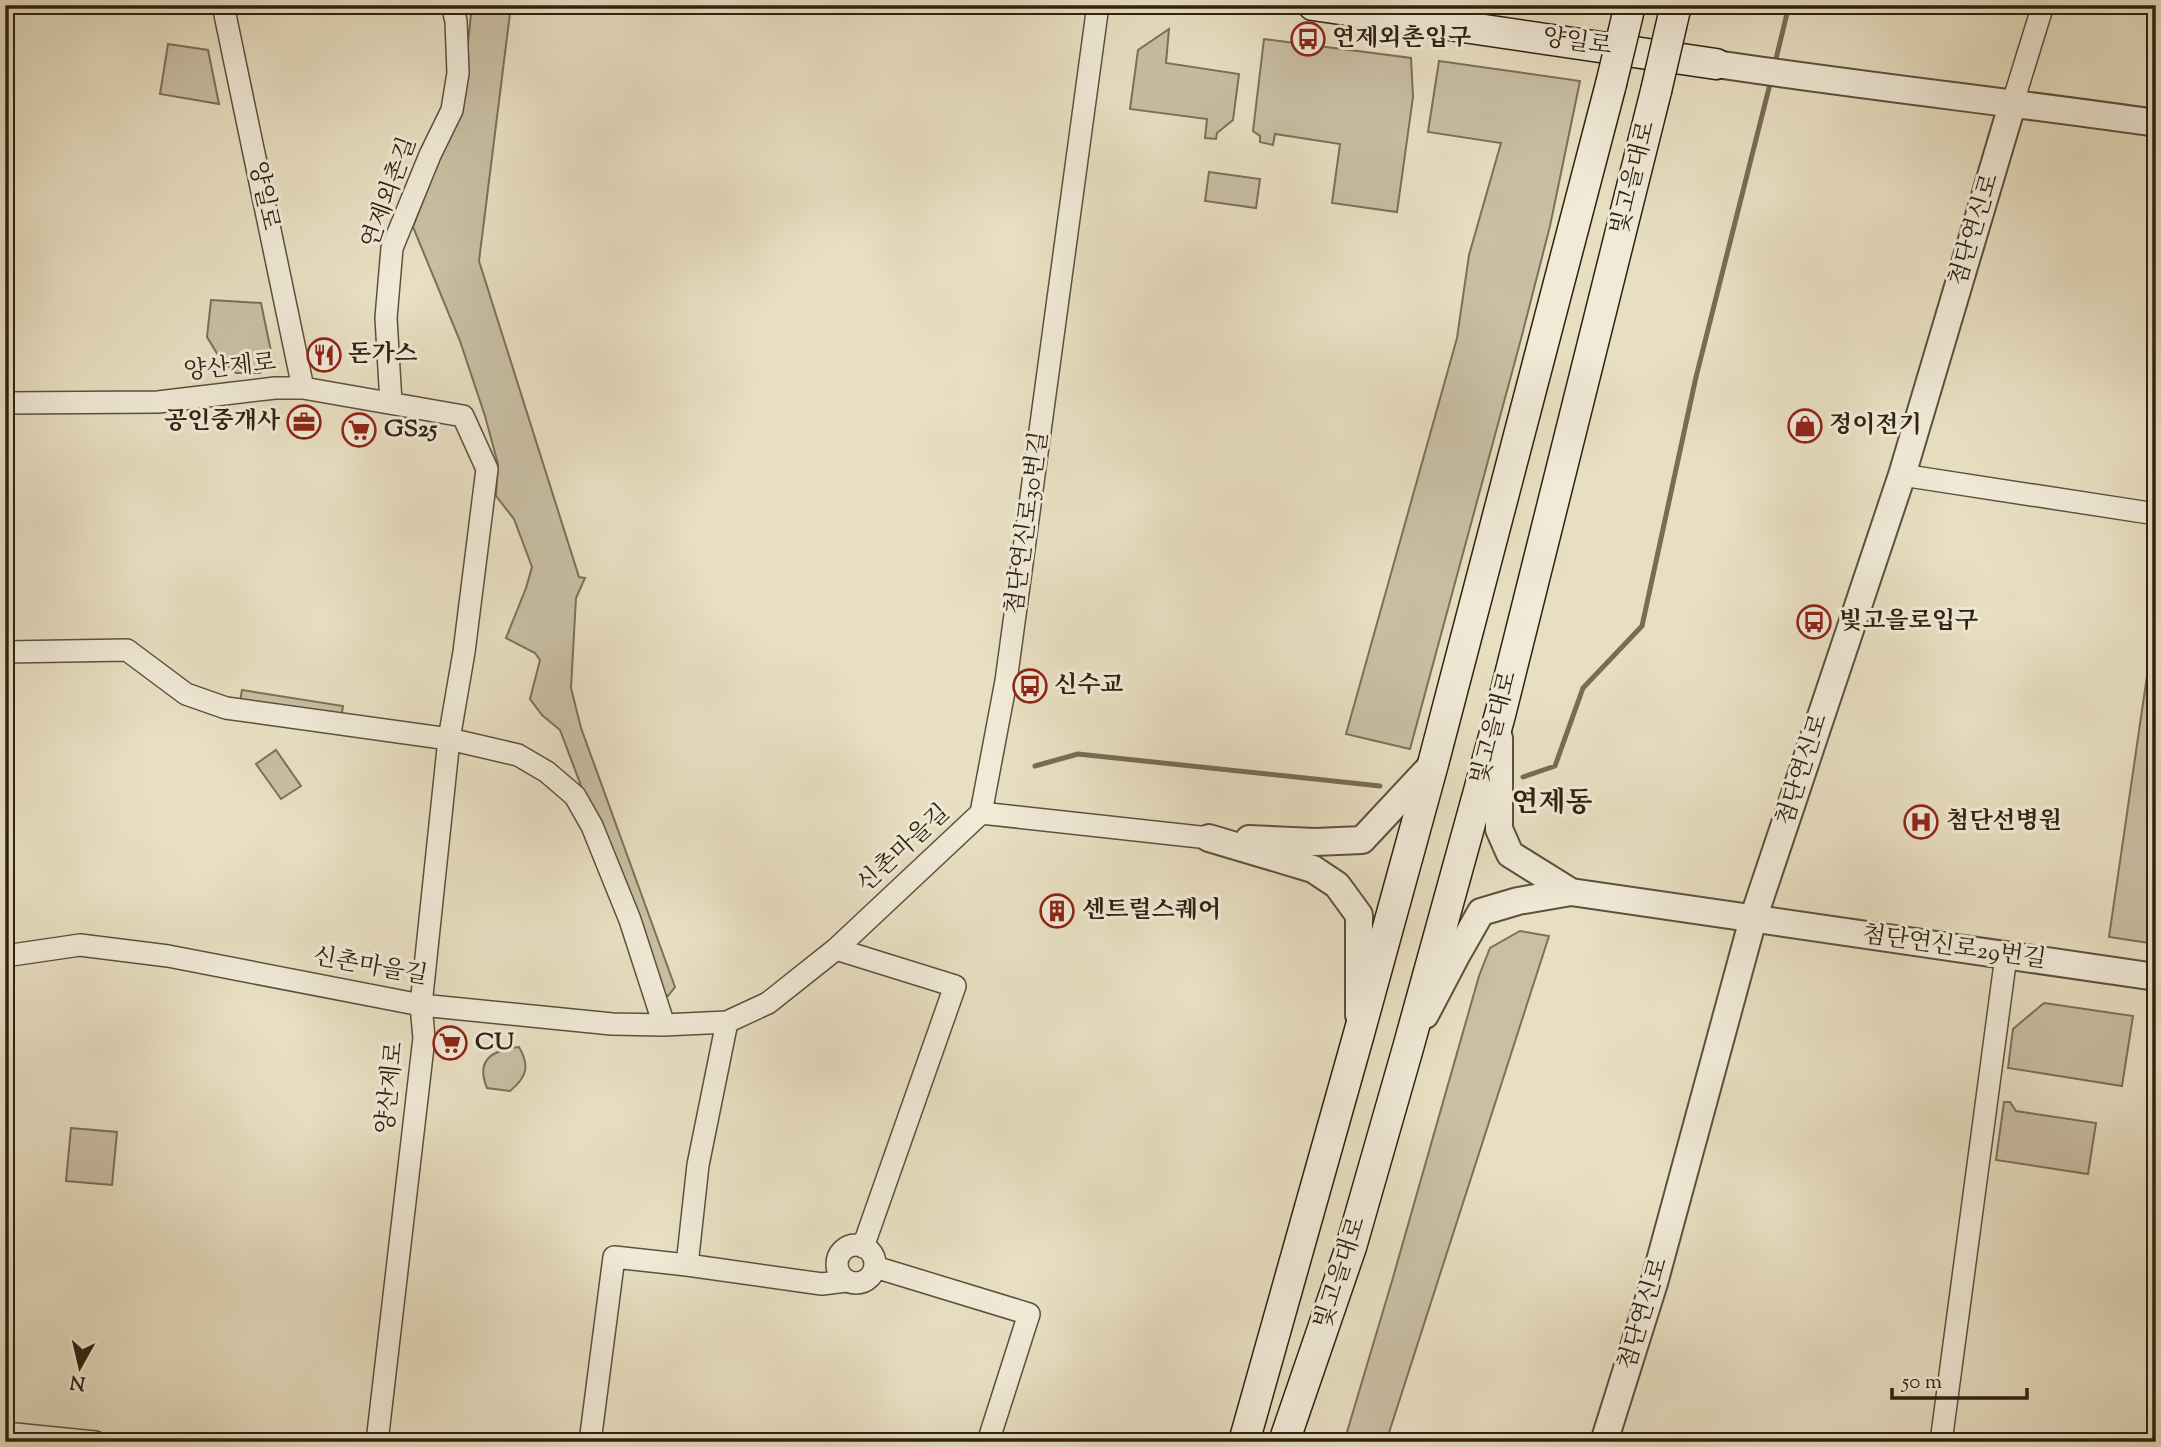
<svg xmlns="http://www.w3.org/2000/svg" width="2161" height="1447" font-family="'Sorts Mill Goudy','Noto Serif KR',serif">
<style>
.green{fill:#c9bfa4;stroke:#7c705a;stroke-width:2}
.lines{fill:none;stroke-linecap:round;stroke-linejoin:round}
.stream{stroke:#786c57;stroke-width:5}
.minor-casing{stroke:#5d503d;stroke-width:24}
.tertiary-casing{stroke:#5d503d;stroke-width:30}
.secondary-casing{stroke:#2f2111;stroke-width:33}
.minor{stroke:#f0ead7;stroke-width:21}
.tertiary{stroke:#f0ead7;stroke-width:26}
.secondary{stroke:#f0ead7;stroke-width:30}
.secondary-bridge-casing{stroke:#2f2111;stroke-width:33;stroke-linecap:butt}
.secondary-bridge{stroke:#f0ead7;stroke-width:30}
.labels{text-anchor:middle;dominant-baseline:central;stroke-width:6;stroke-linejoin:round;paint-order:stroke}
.poi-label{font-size:24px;font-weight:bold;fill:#2f2111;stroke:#f0ead7;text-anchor:start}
.street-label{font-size:24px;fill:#2f2111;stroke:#f0ead7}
.quarter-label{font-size:28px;font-weight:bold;fill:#2f2111;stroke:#f0ead7}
</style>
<rect width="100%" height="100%" fill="#e8dfc2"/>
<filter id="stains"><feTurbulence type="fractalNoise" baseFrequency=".00286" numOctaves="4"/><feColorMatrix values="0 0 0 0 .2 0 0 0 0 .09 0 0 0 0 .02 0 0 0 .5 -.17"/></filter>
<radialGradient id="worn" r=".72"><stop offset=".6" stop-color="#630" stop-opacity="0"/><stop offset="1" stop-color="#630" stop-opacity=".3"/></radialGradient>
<path class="green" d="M472,5H511L479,261L579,577L585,578L576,598L571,688L581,728L675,987L668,996L658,990L560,730L542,715L530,699L540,660L535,653L506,638L526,588L532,567L514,519L496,496L498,464L485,416L460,341L413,227L462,99Z
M1169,29L1166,63L1239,74L1233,120L1217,133L1216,139L1205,138L1207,119L1130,109L1138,50Z
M1264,39L1411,58L1413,97L1397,212L1332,203L1340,144L1275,134L1273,145L1260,142V136L1253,131Z
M168,44L208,50L219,104L160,94Z
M1439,61L1580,81L1550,226L1521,339L1410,749L1346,734L1457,338L1469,255L1501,143L1428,132Z
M1209,172L1260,179L1256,208L1205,201Z
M211,300L261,303L273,361L260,373H236L221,360L207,337Z
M2156,614V944L2109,937Z
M242,690L343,706L341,719L240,702Z
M276,750L301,786L281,799L256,764Z
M1520,931L1549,936L1386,1442H1344L1392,1281L1479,976L1490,948Z
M2044,1003L2133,1016L2122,1086L2008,1068L2013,1029Z
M519,1047C530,1066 527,1077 510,1091L487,1088C475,1059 493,1050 519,1047Z
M2004,1102H2010L2016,1111L2096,1123L2088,1174L1996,1160Z
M71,1128L117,1132L112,1185L66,1181Z"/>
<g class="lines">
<path class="stream" d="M1775,63L1789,5
M1035,766L1078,754L1380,786
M1523,777L1555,766L1583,688L1642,626L1696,377L1771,80"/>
<defs>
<path id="minor" d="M223,5L303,388
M1098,5L1006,681L981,813L1209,838
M2013,102L2043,5
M5,403L158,402L275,388H303L463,416L487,469L464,652L449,739L421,1005L424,1038L377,1442
M391,403L386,318L392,248L430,155L452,110L458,73L456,21L452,5
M1902,475L2156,514
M5,652L127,650L186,694L226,708L449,739L518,755L547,772L575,796L592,826L630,920L664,1025
M836,949L955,986L863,1247
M5,956L80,945L168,956L421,1005L612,1024L664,1025L727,1022L768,1003L836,949L981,813
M837 1264a19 19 0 1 1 38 0a19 19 0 1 1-38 0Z
M687,1265L698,1165L727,1022
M875,1267L1029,1314L988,1442
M5,1433L95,1442
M590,1442L614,1257L687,1265L822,1284L846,1281
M1941,1442L2006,956"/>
<path id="tertiary" d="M1716,64C1863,86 2009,102 2156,123
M1499,738V829L1510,854L1571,892
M1209,838L1313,869L1337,885L1359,915V1015
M1249,839L1315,842L1362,840L1433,764
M1425,1015L1457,954L1481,912L1518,901L1571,892L2156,977
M1604,1442L1654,1283L1753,919L1902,475L2013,102"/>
<path id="secondary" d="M1313,5L1716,64
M1244,1442L1358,1037L1433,764L1611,84
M1284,1442L1351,1247L1408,1048L1500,715L1656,91"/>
</defs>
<use href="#minor" class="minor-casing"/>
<use href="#tertiary" class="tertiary-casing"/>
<use href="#secondary" class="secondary-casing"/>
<use href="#minor" class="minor"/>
<use href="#tertiary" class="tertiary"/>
<use href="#secondary" class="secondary"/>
<defs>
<path id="secondary-bridge" d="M1611,84L1630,5
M1656,91L1676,5"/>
</defs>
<use href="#secondary-bridge" class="secondary-bridge-casing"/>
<use href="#secondary-bridge" class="secondary-bridge"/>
</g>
<defs>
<symbol id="bus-ring" viewBox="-11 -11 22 22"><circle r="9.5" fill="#f0ead7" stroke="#8f2418" stroke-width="1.5"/><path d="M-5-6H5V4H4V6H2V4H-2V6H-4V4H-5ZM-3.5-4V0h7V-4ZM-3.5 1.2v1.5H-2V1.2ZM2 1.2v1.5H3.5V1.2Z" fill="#8f2418"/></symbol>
<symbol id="restaurant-ring" viewBox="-11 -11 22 22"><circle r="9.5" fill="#f0ead7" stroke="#8f2418" stroke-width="1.5"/><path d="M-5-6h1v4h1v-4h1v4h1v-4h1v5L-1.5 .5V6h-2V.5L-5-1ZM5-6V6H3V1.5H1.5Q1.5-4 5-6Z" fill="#8f2418"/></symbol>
<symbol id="office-ring" viewBox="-11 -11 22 22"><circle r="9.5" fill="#f0ead7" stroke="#8f2418" stroke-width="1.5"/><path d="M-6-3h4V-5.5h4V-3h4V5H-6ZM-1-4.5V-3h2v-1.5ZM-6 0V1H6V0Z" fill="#8f2418"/></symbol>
<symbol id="shop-ring" viewBox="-11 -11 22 22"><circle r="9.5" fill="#f0ead7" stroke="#8f2418" stroke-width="1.5"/><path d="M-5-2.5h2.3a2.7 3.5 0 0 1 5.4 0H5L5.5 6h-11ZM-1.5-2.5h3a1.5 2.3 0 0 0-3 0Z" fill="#8f2418"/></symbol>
<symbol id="supermarket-ring" viewBox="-11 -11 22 22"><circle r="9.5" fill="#f0ead7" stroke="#8f2418" stroke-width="1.5"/><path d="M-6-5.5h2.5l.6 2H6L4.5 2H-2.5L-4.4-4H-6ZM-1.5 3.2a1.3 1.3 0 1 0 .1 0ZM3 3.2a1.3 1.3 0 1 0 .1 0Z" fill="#8f2418"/></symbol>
<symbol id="hospital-ring" viewBox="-11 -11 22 22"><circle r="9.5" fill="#f0ead7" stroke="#8f2418" stroke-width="1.5"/><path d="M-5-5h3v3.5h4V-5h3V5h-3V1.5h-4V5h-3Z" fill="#8f2418"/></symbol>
<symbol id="building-ring" viewBox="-11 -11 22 22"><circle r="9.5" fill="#f0ead7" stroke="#8f2418" stroke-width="1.5"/><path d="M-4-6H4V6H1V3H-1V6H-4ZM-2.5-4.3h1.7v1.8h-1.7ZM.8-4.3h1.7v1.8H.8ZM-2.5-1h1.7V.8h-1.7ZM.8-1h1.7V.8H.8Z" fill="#8f2418"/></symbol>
</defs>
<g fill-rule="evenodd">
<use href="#bus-ring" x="1289" y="20" width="38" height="38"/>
<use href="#restaurant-ring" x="305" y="336" width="38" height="38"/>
<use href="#office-ring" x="285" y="403" width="38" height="38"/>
<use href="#shop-ring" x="1786" y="407" width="38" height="38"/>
<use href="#supermarket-ring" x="340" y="411" width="38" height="38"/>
<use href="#bus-ring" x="1795" y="603" width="38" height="38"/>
<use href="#bus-ring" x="1011" y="667" width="38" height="38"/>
<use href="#hospital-ring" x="1902" y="803" width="38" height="38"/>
<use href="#building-ring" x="1038" y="892" width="38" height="38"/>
<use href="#supermarket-ring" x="431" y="1024" width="38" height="38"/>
</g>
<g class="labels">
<g class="poi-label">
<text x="1332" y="39">연제외촌입구</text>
<text x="348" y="355">돈가스</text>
<text x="280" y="422" text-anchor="end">공인중개사</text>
<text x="1829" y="426">정이전기</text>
<text x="384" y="430">GS25</text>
<text x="1839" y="622">빛고을로입구</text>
<text x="1054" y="686">신수교</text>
<text x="1946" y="822">첨단선병원</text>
<text x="1082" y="911">센트럴스퀘어</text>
<text x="475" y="1043">CU</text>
</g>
<g class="street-label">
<text transform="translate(1577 43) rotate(8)">양일로</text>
<text transform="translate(1634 178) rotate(-76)">빛고을대로</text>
<text transform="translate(390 193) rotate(-70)">연제외촌길</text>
<text transform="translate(263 196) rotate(78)">양일로</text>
<text transform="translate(1975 230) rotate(-73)">첨단연신로</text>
<text transform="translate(230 368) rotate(-6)">양산제로</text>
<text transform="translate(1028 523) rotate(-82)">첨단연신로30번길</text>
<text transform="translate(1495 728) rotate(-75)">빛고을대로</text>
<text transform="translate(1803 770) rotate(-72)">첨단연신로</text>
<text transform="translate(904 849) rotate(-43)">신촌마을길</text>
<text transform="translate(1954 948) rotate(8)">첨단연신로29번길</text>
<text transform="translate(370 967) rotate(10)">신촌마을길</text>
<text transform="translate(391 1088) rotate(-84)">양산제로</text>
<text transform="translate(1341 1273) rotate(-72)">빛고을대로</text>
<text transform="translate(1644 1314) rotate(-73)">첨단연신로</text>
</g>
<g class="quarter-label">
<text x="1552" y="804">연제동</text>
</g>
</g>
<rect width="2161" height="1447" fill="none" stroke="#e8dfc2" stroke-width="28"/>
<rect x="7" y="7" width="2147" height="1433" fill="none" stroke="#2f2111" stroke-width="3.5"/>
<rect x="14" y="14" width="2133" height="1419" fill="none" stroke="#2f2111" stroke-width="2"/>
<g transform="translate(80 1367) rotate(188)" stroke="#f0ead7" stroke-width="5" paint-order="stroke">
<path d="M0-5L12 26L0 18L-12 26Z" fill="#2f2111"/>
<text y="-10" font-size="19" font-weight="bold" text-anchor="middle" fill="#2f2111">N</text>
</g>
<path d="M1892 1388v10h135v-10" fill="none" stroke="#2f2111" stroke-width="3.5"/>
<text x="1902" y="1388" font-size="21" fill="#2f2111" stroke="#f0ead7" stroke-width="5" paint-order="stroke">50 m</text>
<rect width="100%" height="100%" filter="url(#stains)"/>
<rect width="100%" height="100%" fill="url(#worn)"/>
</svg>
